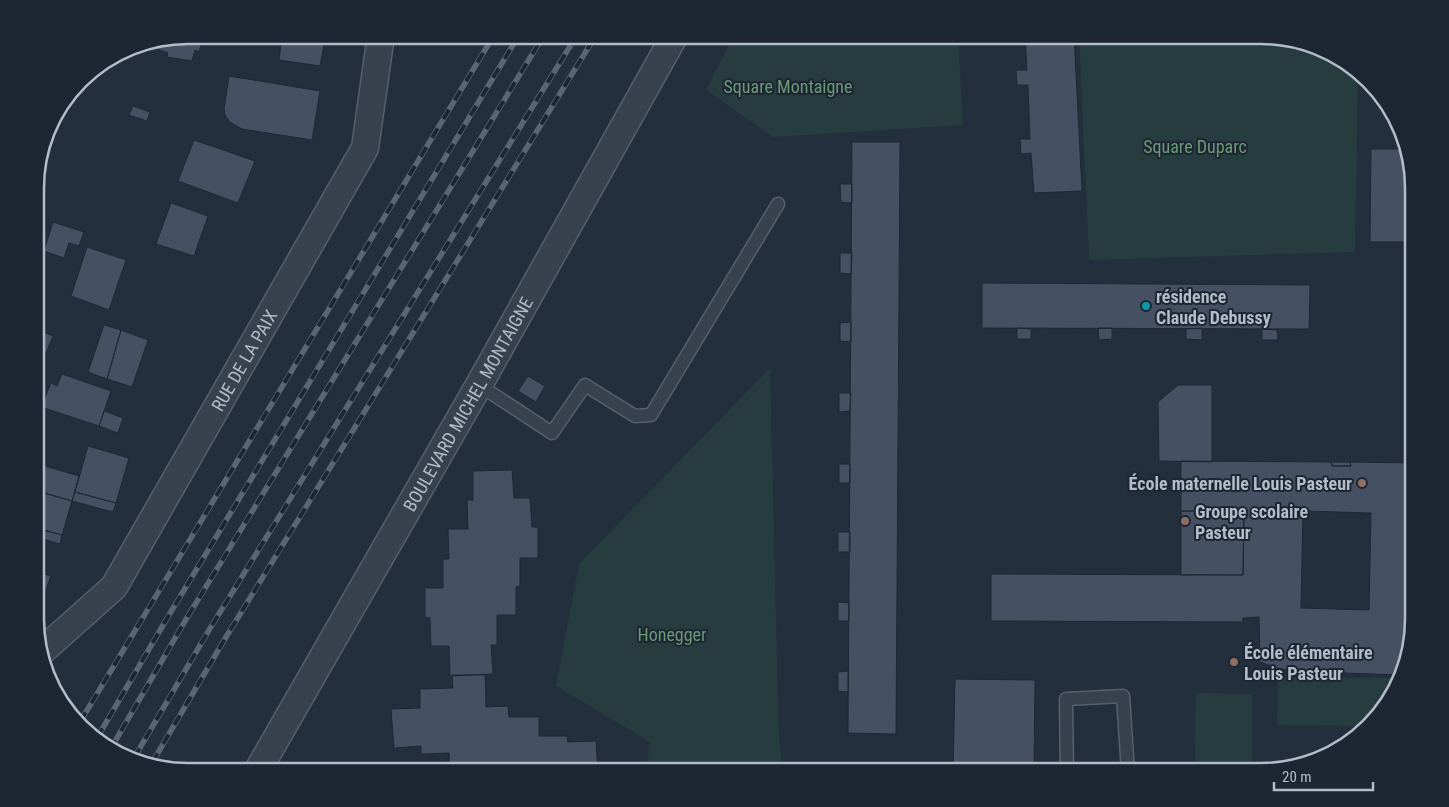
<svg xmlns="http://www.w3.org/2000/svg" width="1449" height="807" font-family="'Roboto Condensed',sans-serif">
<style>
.green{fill:#263c3f}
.building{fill:#455162;stroke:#1f2835;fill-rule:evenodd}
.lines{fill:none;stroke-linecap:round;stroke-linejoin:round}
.service-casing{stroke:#565f6c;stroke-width:15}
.minor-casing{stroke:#565f6c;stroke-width:29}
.service{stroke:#38414e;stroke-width:12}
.minor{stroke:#38414e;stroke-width:26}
.rail-casing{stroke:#5a6575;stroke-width:5.5}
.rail{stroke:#1d2633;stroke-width:4;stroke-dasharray:11;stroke-linecap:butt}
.culture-dot{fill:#0f9aa8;stroke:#1d2633;stroke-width:2}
.education-dot{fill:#8d6e63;stroke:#1d2633;stroke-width:2}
.labels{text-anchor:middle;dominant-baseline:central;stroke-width:4;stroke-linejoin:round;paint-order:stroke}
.park-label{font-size:18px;fill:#6b9a76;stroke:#1d2633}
.poi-label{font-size:18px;font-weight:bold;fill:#b4bcc9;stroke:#1d2633;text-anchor:start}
.street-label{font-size:18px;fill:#b4bcc9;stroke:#1d2633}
.rim{fill:none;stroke:#b4bcc9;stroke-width:2.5}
</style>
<rect width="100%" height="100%" fill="#242f3e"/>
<path class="green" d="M734,35H958L963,125L773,137L706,90Z
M1079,35H1262L1337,55L1358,74L1355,252L1089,260Z
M770,368L779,739L783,772H646L650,742L556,686L579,564Z
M1278,677L1392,678V697L1363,726L1277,725Z
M1196,693L1252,694V772H1195Z"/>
<path class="building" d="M188,35H204L199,52L195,50L192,61L167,57L168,53L148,46L149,43Z
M282,35H331L330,46L324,45L320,66L279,60Z
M1025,35H1074L1082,191L1034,193L1031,153L1021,154L1020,139H1030L1028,85H1017L1016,70H1027Z
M229,76L320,91L312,140L242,129L230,122L225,115L224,109Z
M133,106L150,112L147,121L129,115Z
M194,140L255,161L238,203L178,181Z
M852,142H900L896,734L848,733Z
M1371,149H1404L1414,177V242H1370Z
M840,184H852V203L841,202Z
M171,203L208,216L194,256L156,244Z
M53,222L84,232L79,246L69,243L64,258L44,251Z
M87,247L126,260L109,310L71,296Z
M840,253H852L851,274L840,273Z
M982,283L1310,285L1309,329L982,328Z
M851,322V342L840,341V323Z
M104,325L121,330L107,379L88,372Z
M1017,328L1031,329V339H1017Z
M1098,328H1112V339L1099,340Z
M1202,328V340L1186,339V329Z
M36,329L53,336L46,353L36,349Z
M1262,329L1277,330L1278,340H1262Z
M121,330L148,340L132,387L107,379Z
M62,374L111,391L99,426L41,407L51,383L57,386Z
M528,376L545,386L536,402L518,391Z
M1178,385H1212V462L1159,461L1158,402Z
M839,393H851L850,411L839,412Z
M104,411L123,418L118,433L99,426Z
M88,446L129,458L116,503L75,492Z
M1181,461L1331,462L1332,466H1351L1350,462L1414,463V629L1400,675L1291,671L1277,668L1260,662L1259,617L1243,618V622L991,621V574L1243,575L1244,512L1181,511ZM1303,511L1371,513L1369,610L1301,608Z
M1331,462H1350L1351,466H1332Z
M839,464H850V483H839Z
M45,466L79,476L72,501L37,491Z
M512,470L514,498H530L532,527H538V558H520V586L516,587V615H497V645H491L493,674L450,676L449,646H431L430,618L425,617V588H443V559H449L448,529H468L467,500H473V471Z
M37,491L72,501L62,535L36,528Z
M75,492L116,503L113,512L72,501Z
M1181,511L1244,512L1243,575H1181Z
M36,528L62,535L60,544L36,537Z
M838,532H850V552H838Z
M36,572L51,576L43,597L36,595Z
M838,602L849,603V621H838Z
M848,671V692L838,691V672Z
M452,675H485L486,707L508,706L509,717H539V736H567L568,742L596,741L598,772H450L449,753L421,754V746L394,748L391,709L420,708V689L453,688Z
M955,679L1035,680L1034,772H953Z"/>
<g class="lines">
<defs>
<path id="service" d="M479,385L552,433L585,385L635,416L651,415L778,204
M1067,772L1066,699L1123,696L1128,772"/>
<g id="minor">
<path id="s1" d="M41,652L114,587L365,148L381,35"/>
<path id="s2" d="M257,772L479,385L675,35"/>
</g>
</defs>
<use href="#service" class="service-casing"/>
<use href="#minor" class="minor-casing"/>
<use href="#service" class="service"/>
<use href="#minor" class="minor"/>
<defs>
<path id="rail" d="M80,722L494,35
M97,738L169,615L519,35
M110,750L185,621L544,35
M134,758L209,630L577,35
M152,763L223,642L596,35"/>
</defs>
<use href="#rail" class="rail-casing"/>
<use href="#rail" class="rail"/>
</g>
<circle class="culture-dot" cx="1146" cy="306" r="5"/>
<g class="education-dot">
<circle cx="1362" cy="483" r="5"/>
<circle cx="1185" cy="521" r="5"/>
<circle cx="1234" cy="662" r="5"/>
</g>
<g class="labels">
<g class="park-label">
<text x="788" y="86">Square Montaigne</text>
<text x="1195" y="146">Square Duparc</text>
<text x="672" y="634">Honegger</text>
</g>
<g class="poi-label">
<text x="1156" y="296">résidence<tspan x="1156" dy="21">Claude Debussy</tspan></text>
<text x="1352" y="483" text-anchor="end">École maternelle Louis Pasteur</text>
<text x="1195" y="511">Groupe scolaire<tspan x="1195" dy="21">Pasteur</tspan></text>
<text x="1244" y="652">École élémentaire<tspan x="1244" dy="21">Louis Pasteur</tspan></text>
</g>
<g class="street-label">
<text stroke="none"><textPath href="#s1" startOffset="359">RUE DE LA PAIX</textPath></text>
<text stroke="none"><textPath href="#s2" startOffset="424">BOULEVARD MICHEL MONTAIGNE</textPath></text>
</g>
</g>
<path d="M0 0H1449V807H0ZM188 44H1261A144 144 0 0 1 1405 188V619A144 144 0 0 1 1261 763H188A144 144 0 0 1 44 619V188A144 144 0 0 1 188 44Z" fill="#1d2633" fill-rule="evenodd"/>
<path class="rim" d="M188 44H1261A144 144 0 0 1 1405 188V619A144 144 0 0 1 1261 763H188A144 144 0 0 1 44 619V188A144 144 0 0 1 188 44Z"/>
<path d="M1274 782v8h99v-8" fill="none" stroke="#b4bcc9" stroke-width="2.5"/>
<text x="1282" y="782" font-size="15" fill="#b4bcc9" stroke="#1d2633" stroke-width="4" paint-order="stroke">20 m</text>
</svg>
